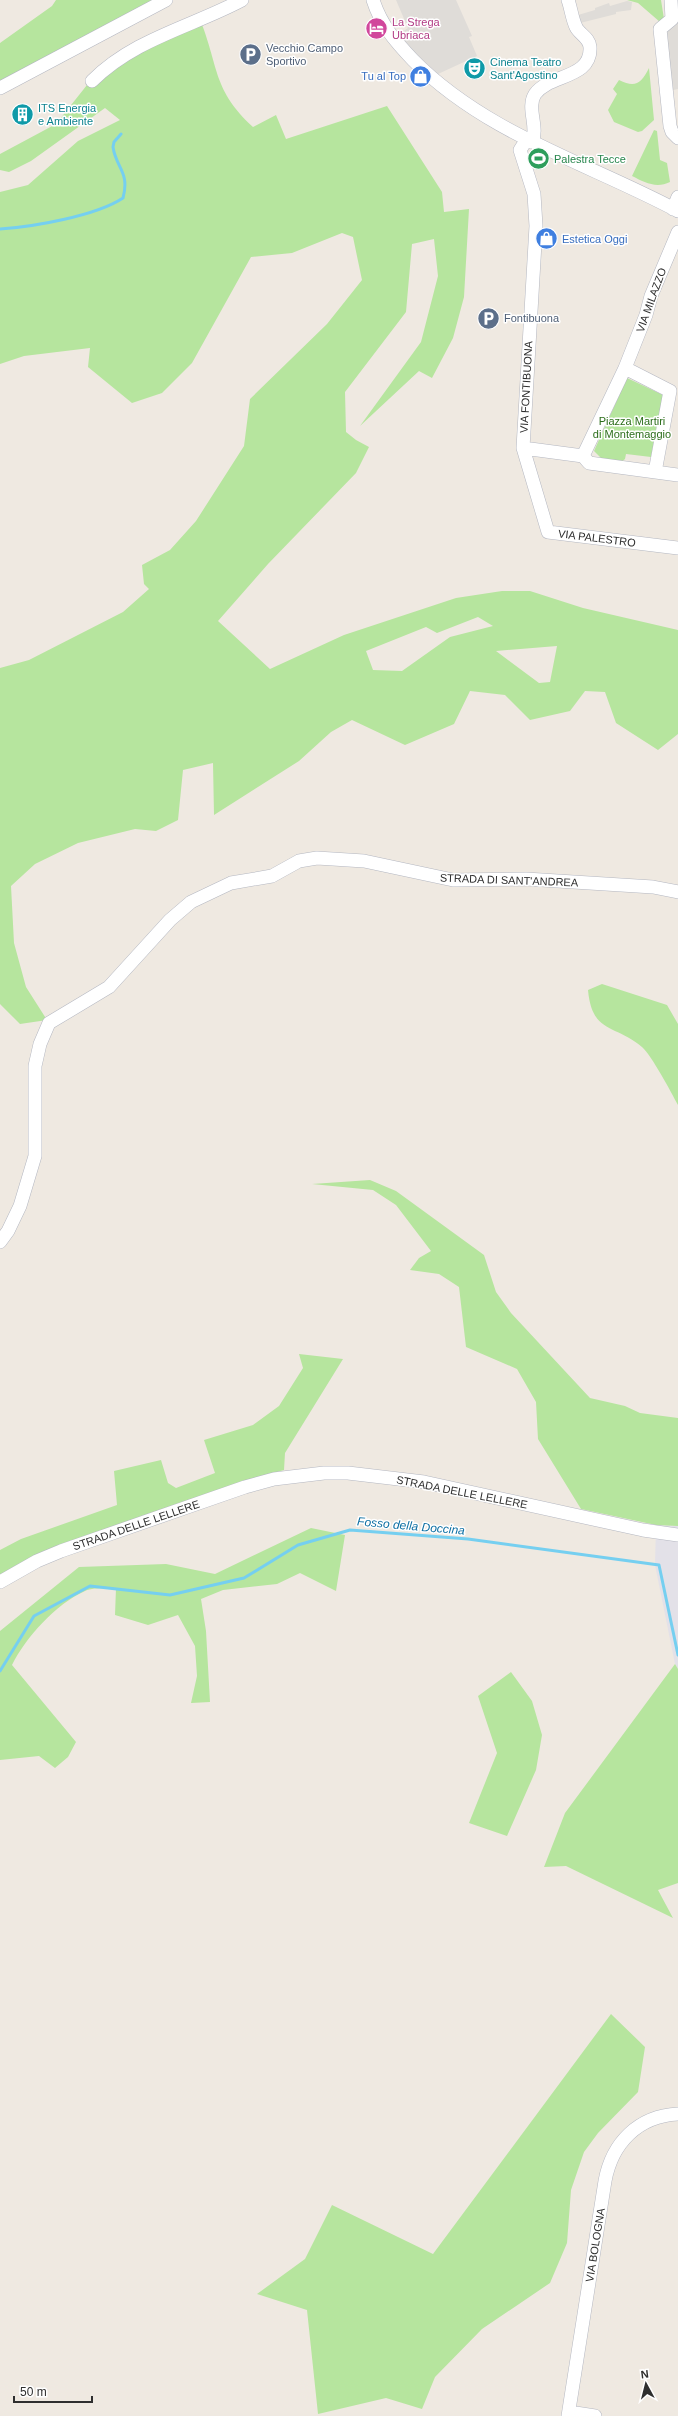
<svg xmlns="http://www.w3.org/2000/svg" width="678" height="2416" font-family="Arial,sans-serif">
<style>
.industrial{fill:#e3e1e8}
.green{fill:#b6e59e;fill-rule:evenodd}
.plaza{fill:#dfdcd8}
.lines{fill:none;stroke-linecap:round;stroke-linejoin:round}
.stream{stroke:#75cff0;stroke-width:3}
.minor-casing{stroke:#b4b7c1;stroke-width:14}
.minor{stroke:#fff;stroke-width:13}
.labels{text-anchor:middle;dominant-baseline:central;stroke-width:3;stroke-linejoin:round;paint-order:stroke}
.hotel-label{font-size:11px;fill:#b23c85;stroke:#fff;text-anchor:start}
.service-label{font-size:11px;fill:#4e5e75;stroke:#fff;text-anchor:start}
.culture-label{font-size:11px;fill:#0d838f;stroke:#fff;text-anchor:start}
.shop-label{font-size:11px;fill:#366cbe;stroke:#fff;text-anchor:end}
.leisure-label{font-size:11px;fill:#27864d;stroke:#fff;text-anchor:start}
.street-label{font-size:11px;fill:#2e2e2e;stroke:#fff}
.park-label{font-size:11px;fill:#2c6e1b;stroke:#fff}
.water-label{font-size:12px;font-style:italic;fill:#0d6fa3;stroke:#fff}
</style>
<rect width="100%" height="100%" fill="#efe9e1"/>
<path class="industrial" d="M656,1525L678,1526V1669L675,1664L655,1565Z"/>
<path class="green" d="M56,0H157L0,82V43L52,6Z
M627,0H661L664,19L660,22L638,3Z
M201,22C219,68 213,90 253,127L276,115L286,139L387,106L442,192L444,212L469,209L464,297L453,338L432,378L419,371L360,426L421,342L438,276L434,239L412,244L406,312L345,392L346,432L356,440L369,447L356,473L268,564L218,621L270,669L344,635L456,598L502,591H530L583,608L678,630V734L658,750L616,723L605,692L585,691L570,711L530,720L505,695L470,691L454,724L405,745L352,720L331,732L299,761L214,815L213,763L183,770L178,820L156,831L135,829L78,843L35,864L11,886L14,943L26,987L47,1020L20,1024L0,1004V668L29,660L123,612L149,589L144,584L142,565L170,550L196,521L244,446L250,399L327,324L362,280L353,237L342,233L292,253L251,257L192,363L162,393L132,403L88,367L90,348L24,356L0,364V192L28,185L78,141L120,120L105,108L31,161L9,172L0,170V154L56,124L87,85L136,51ZM478,617L493,626L450,637L402,671L373,670L366,651L426,627L437,633ZM557,646L550,682L539,683L496,651Z
M649,68L654,120L642,131L638,132L614,122L608,110L617,94L613,89L619,80C635,88 641,84 649,68Z
M654,130L657,131L660,160L667,163L670,182C656,189 644,182 632,176Z
M627,378L663,395L651,457L626,454L625,459L621,462L602,459L594,451Z
M602,984L667,1005L678,1024V1105C671,1092 652,1056 642,1047C615,1024 592,1034 588,990Z
M370,1180L396,1191L484,1255L496,1292L511,1313L590,1398L625,1406L640,1413L678,1418V1526L656,1525L581,1509L538,1439L536,1402L517,1369L466,1347L459,1287L439,1274L410,1270L419,1258L431,1251L396,1205L373,1190L312,1184Z
M299,1354L343,1359L285,1453L284,1470C228,1486 172,1505 117,1525C76,1539 36,1552 0,1575V1550L21,1539L117,1505L114,1471L161,1460L168,1483L176,1488L215,1473L204,1440L253,1425L279,1406L303,1368Z
M311,1528L345,1535L336,1591L300,1573L277,1584L223,1590L201,1599L206,1631L210,1702L191,1703L197,1676L195,1646L178,1615L148,1625L115,1615L116,1588C107,1589 93,1587 85,1591C56,1604 26,1637 12,1665L76,1742L68,1757L55,1768L39,1756L0,1760V1631L79,1567L166,1564L215,1574Z
M675,1664L678,1669V1883L658,1890L673,1918L566,1866L544,1867L565,1813Z
M511,1672L532,1701L542,1735L536,1770L507,1836L469,1823L497,1753L478,1696Z
M611,2014L645,2047L638,2092L598,2133L584,2152L571,2190L567,2243L550,2283L482,2329L435,2377L422,2409L386,2398L318,2414L307,2310L257,2294L305,2259L332,2205L433,2254Z"/>
<path class="plaza" d="M396,0H456L472,36L469,37L477,56L438,74L396,36L408,28Z
M627,1L632,2L631,10L616,12V14L580,23L578,15L595,10V8L609,3L610,6Z
M678,15V89L673,90L666,30Z"/>
<g class="lines">
<path class="stream" d="M0,229C32,227 96,216 123,198C130,172 116,168 113,147L114,142L121,134
M0,1671L34,1616L90,1586L170,1595L244,1578L298,1545L350,1530L468,1539L659,1565L678,1655"/>
<defs>
<path id="minor" d="M373,0C381,25 395,41 413,60C486,134 588,163 678,211
M671,0L672,19L660,29L670,126L672,132L678,138
M92,81C134,39 191,27 242,0
M0,88L166,0
M527,139L520,150L534,194L536,226L523,448L548,532L678,548
M532,142C539,127 526,108 535,94C549,74 592,79 590,47C589,37 579,34 576,27C572,19 571,8 568,0
M673,209L678,197
M625,368L646,315L651,296L678,232
M523,448L583,456L589,463L678,475
M583,456L625,368L670,391L655,472
M0,1242L8,1231L20,1206L35,1156V1066L40,1044L49,1023L109,987L170,920L191,902L231,883L272,876L299,861L317,858L364,861L453,880L526,879L653,887L678,892
M0,1582L37,1561L61,1551L245,1487L274,1479L324,1473H348L424,1482L643,1530L678,1535
M569,2412L595,2416
M568,2416L605,2181C612,2143 638,2116 678,2114"/>
</defs>
<use href="#minor" class="minor-casing"/>
<use href="#minor" class="minor"/>
</g>
<defs>
<symbol id="hotel-disc" viewBox="-11 -11 22 22"><circle r="9.5" fill="#d1479c" stroke="#fff"/><path d="M-6-4.5h1.5V1H6V5H4.5V3h-9V5H-6ZM-4 0a1.8 1.8 0 1 1 3.6 0ZM.5 0V-2.5h3Q6-2.5 6 0Z" fill="#fff"/></symbol>
<symbol id="parking-disc" viewBox="-11 -11 22 22"><circle r="9.5" fill="#5c6f8a" stroke="#fff"/><path d="M-3.5-5.5H1a3.5 3.5 0 0 1 0 7H-1V5.5H-3.5ZM-1-3.4V-.6H.8a1.4 1.4 0 0 0 0-2.8Z" fill="#fff"/></symbol>
<symbol id="theatre-disc" viewBox="-11 -11 22 22"><circle r="9.5" fill="#0f9aa8" stroke="#fff"/><path d="M-5-5.5Q0-4 5-5.5V0Q5 5 0 6Q-5 5-5 0ZM-3.3-2.5H-1v1.5H-3.3ZM1-2.5H3.3v1.5H1ZM-2.8 1Q0 5.5 2.8 1Z" fill="#fff"/></symbol>
<symbol id="shop-disc" viewBox="-11 -11 22 22"><circle r="9.5" fill="#3f7fe0" stroke="#fff"/><path d="M-5-2.5h2.3a2.7 3.5 0 0 1 5.4 0H5L5.5 6h-11ZM-1.5-2.5h3a1.5 2.3 0 0 0-3 0Z" fill="#fff"/></symbol>
<symbol id="building-disc" viewBox="-11 -11 22 22"><circle r="9.5" fill="#0f9aa8" stroke="#fff"/><path d="M-4-6H4V6H1V3H-1V6H-4ZM-2.5-4.3h1.7v1.8h-1.7ZM.8-4.3h1.7v1.8H.8ZM-2.5-1h1.7V.8h-1.7ZM.8-1h1.7V.8H.8Z" fill="#fff"/></symbol>
<symbol id="stadium-disc" viewBox="-11 -11 22 22"><circle r="9.5" fill="#2e9e5b" stroke="#fff"/><path d="M0-5a6.5 5 0 1 0 0 10a6.5 5 0 1 0 0-10ZM-3.5-1.8h7v3.6h-7Z" fill="#fff"/></symbol>
</defs>
<g fill-rule="evenodd">
<use href="#hotel-disc" x="364" y="16" width="25" height="25"/>
<use href="#parking-disc" x="238" y="42" width="25" height="25"/>
<use href="#theatre-disc" x="462" y="56" width="25" height="25"/>
<use href="#shop-disc" x="408" y="64" width="25" height="25"/>
<use href="#building-disc" x="10" y="102" width="25" height="25"/>
<use href="#stadium-disc" x="526" y="146" width="25" height="25"/>
<use href="#shop-disc" x="534" y="226" width="25" height="25"/>
<use href="#parking-disc" x="476" y="306" width="25" height="25"/>
</g>
<g class="labels">
<g class="hotel-label">
<text x="392" y="22">La Strega<tspan x="392" dy="13">Ubriaca</tspan></text>
</g>
<g class="service-label">
<text x="266" y="48">Vecchio Campo<tspan x="266" dy="13">Sportivo</tspan></text>
<text x="504" y="318">Fontibuona</text>
</g>
<g class="culture-label">
<text x="490" y="62">Cinema Teatro<tspan x="490" dy="13">Sant'Agostino</tspan></text>
<text x="38" y="108">ITS Energia<tspan x="38" dy="13">e Ambiente</tspan></text>
</g>
<g class="shop-label">
<text x="406" y="76">Tu al Top</text>
<text x="562" y="239" text-anchor="start">Estetica Oggi</text>
</g>
<g class="leisure-label">
<text x="554" y="159">Palestra Tecce</text>
</g>
<g class="street-label">
<text transform="translate(651 300) rotate(-70)">VIA MILAZZO</text>
<text transform="translate(526 387) rotate(-87)">VIA FONTIBUONA</text>
<text transform="translate(597 538) rotate(7)">VIA PALESTRO</text>
<text transform="translate(509 880) rotate(2)">STRADA DI SANT'ANDREA</text>
<text transform="translate(462 1492) rotate(11)">STRADA DELLE LELLERE</text>
<text transform="translate(136 1525) rotate(-19)">STRADA DELLE LELLERE</text>
<text transform="translate(595 2245) rotate(-81)">VIA BOLOGNA</text>
</g>
<g class="park-label">
<text x="632" y="421">Piazza Martiri<tspan x="632" dy="13">di Montemaggio</tspan></text>
</g>
<g class="water-label">
<text transform="translate(411 1526) rotate(5)">Fosso della Doccina</text>
</g>
</g>
<g transform="translate(646 2384) rotate(353)" stroke="#ffffff" stroke-width="3" paint-order="stroke">
<path d="M0-3L7 15L0 10L-7 15Z" fill="#2e2e2e"/>
<text y="-6" font-size="11" font-weight="bold" text-anchor="middle" fill="#2e2e2e">N</text>
</g>
<path d="M14 2396v6h78v-6" fill="none" stroke="#2e2e2e" stroke-width="2"/>
<text x="20" y="2396" font-size="12" fill="#2e2e2e" stroke="#ffffff" stroke-width="3" paint-order="stroke">50 m</text>
</svg>
